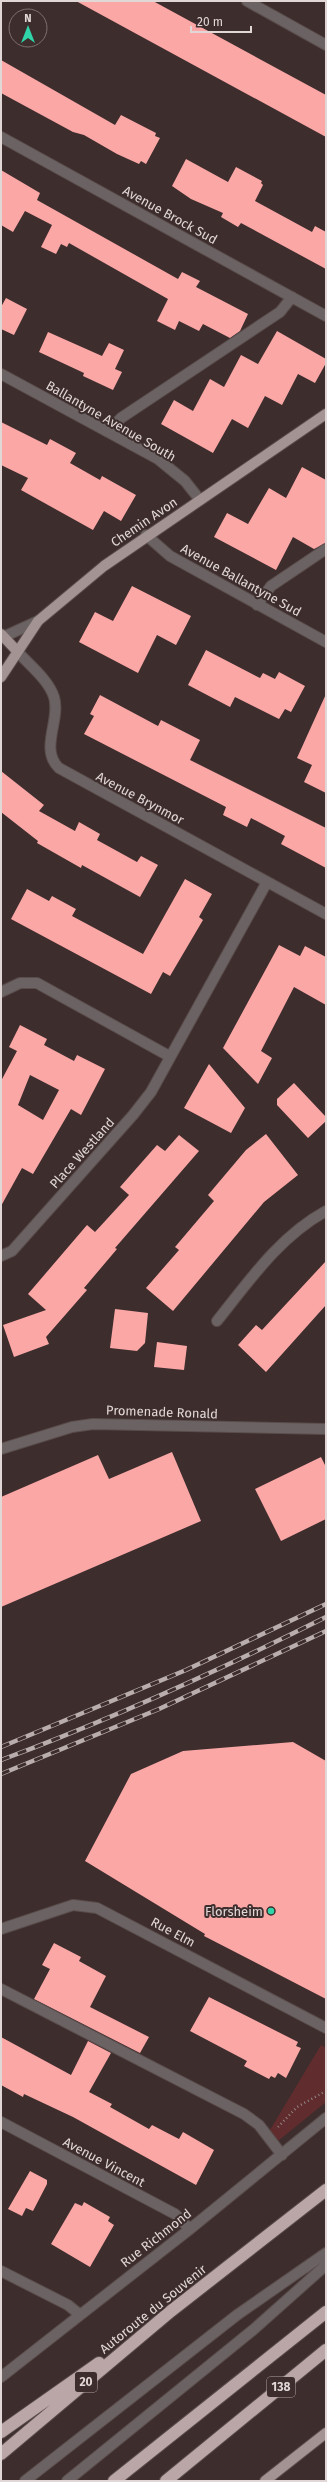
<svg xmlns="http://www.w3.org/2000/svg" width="327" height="2482" font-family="'Fira Sans',sans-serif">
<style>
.green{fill:#612c2d}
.building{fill:#fba7a6;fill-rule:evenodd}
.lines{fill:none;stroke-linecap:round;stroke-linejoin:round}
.minor-casing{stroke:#5b4c4c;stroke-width:12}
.major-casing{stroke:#5b4c4c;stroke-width:12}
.highway-casing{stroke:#5b4c4c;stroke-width:14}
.path{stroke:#928585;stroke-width:2.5;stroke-dasharray:1 3;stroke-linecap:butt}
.minor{stroke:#6b6363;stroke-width:10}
.major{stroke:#a49393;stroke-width:10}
.highway{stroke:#baa6a6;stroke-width:12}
.rail-casing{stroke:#b9adad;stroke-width:4.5}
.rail{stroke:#3d2d2d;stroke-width:3;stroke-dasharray:9;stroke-linecap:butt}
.poi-dot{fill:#30d4a9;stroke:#3d2d2d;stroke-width:1.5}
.labels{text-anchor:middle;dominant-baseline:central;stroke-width:4;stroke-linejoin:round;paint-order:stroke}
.shield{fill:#3d2d2d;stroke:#b0a4a4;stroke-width:1}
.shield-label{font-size:12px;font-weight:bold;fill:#e2d7d7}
.street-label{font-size:13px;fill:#e2d7d7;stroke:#3d2d2d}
.poi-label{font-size:13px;fill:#e2d7d7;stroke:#3d2d2d;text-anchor:end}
</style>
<rect width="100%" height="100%" fill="#3d2d2d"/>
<path class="green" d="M321,2045L326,2048V2102L278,2141L270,2130Z"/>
<path class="building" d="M76,1H153L326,95V137Z
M1,60L115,125L121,115L156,133L155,136L160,138L146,164L141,161L139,164L117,154L84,135L73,132L1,93Z
M186,159L228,182L236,167L262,181L261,183L263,185L255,201L312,232L315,226L326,232V269L241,223L238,227L221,217L223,213L191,199L172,186Z
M1,170L40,193L37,200L178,279L182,272L200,281L196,287L248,314L240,331L230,338L203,324L199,331L179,321L175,330L157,321L168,299L69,243L67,247L61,244L56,254L41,247L52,225L25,211L13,232L1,225Z
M6,298L27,309L14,335L1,329V307Z
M277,331L326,359V363L315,383L298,374L282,405L265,396L248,428L232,419L213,453L161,424L174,400L193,411L210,379L224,387L241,355L258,364Z
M48,332L102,356L109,343L124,350L115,369L122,372L113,390L83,376L84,373L39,352Z
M1,422L47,445L50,439L76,453L70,463L100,480L102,476L136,495L121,521L104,511L93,530L21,490L28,478L1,465Z
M302,467L326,480V543L314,549L293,537L276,570L214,537L227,513L248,524L269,488L286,498Z
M132,586L191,616L176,645L157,635L138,673L79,642L95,612L113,621Z
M206,650L260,678L263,673L275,679L279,672L305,686L291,712L285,709L279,719L235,697L230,707L188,685Z
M326,694V793L304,782L312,765L297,758Z
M100,695L158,726L161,720L200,740L190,760L326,828V868L281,844L285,836L251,818L247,827L223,815L226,807L84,734L94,716L90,714Z
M1,771L44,805L39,811L75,831L79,822L100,834L97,840L137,862L141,856L158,865L140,897L82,865L81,868L37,843L38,841L1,812Z
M185,879L212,894L199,917L203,920L170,976L163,972L151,994L11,919L27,889L49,901L52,896L76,909L72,916L143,954Z
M279,945L300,956L305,946L326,957V1005L294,987L261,1051L272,1058L258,1084L223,1048Z
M20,1025L47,1039L44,1045L74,1061L77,1055L105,1069L81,1115L71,1109L33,1174L22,1168L1,1206V1081L17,1051L9,1047ZM30,1075L59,1090L43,1120L18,1105Z
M209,1064L245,1108L231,1133L184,1108Z
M294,1083L326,1117V1121L308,1138L277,1105V1099Z
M266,1134L298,1175L264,1202L173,1311L146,1288L179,1250L175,1247L214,1201L208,1195L246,1150Z
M179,1135L199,1151L115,1248L117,1249L84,1288L87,1290L46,1337L49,1344L14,1357L3,1325L46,1310L28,1294L87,1225L95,1232L129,1195L120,1187L157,1145L165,1151Z
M326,1261V1305L266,1372L238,1345L256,1325L262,1330Z
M115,1309L148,1313L145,1343L137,1351L110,1348Z
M157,1342L187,1346L184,1370L154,1367Z
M172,1452L201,1521L1,1607V1497L98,1455L109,1479Z
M321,1457L326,1467V1519L281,1541L255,1489Z
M293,1742L326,1761V1999L204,1936L205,1934L85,1861L131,1774L183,1751Z
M54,1943L81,1957L79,1961L106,1976L90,2007L149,2037L140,2053L34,1999L50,1969L42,1965Z
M209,1997L298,2042L296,2046L301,2048L286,2078L278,2073L275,2078L271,2076L269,2079L244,2066L247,2061L190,2031Z
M1,2037L71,2075L88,2041L111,2053L89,2092L112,2104L110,2107L149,2129L152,2125L179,2139L183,2132L214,2150L196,2185L73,2117L24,2094L23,2097L1,2085Z
M30,2171L47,2180V2184L33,2211L26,2208L22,2216L8,2209Z
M84,2202L110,2217L108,2221L114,2225L90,2267L51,2244L75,2203L82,2206Z"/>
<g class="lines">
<defs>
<path id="minor" d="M247,1L326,45
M1,137L326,316
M1,374L158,459L185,481L200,500
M108,432L121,418L280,312L292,297
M146,535L170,556L326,642
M257,605L271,586L326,549
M1,638L38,621
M17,651C29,665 48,679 54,697C61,720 39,749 59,768L326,914
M1,992L20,983H37L169,1056
M1,1256L12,1251L133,1115L151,1092L267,882
M217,1321C249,1281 280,1236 326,1211
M1,1449L72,1427L93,1424L326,1429
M1,1929L73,1905L97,1908L326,2028
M1,1989L244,2114L259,2125L282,2155
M1,2122L175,2214L190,2229
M1,2271L68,2305L79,2314
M1,2377L190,2229L326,2118
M25,2481L237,2315L326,2253
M67,2481L253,2330L326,2265"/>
<path id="major" d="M1,634L17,651
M1,677L38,621L104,566L326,414
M265,2481L326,2433"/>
<path id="highway" d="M1,2432L99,2363
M1,2454L171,2311L326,2190
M114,2481L326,2312
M166,2481L326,2350"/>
</defs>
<use href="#minor" class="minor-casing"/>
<use href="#major" class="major-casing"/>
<use href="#highway" class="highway-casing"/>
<path class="path" d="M278,2127L297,2107L326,2091"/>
<use href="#minor" class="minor"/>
<use href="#major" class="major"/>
<use href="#highway" class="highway"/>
<defs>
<path id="rail" d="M1,1747L186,1670L326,1604
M1,1760C112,1719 220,1670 326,1617
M1,1774L159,1709L326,1631"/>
</defs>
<use href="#rail" class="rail-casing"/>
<use href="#rail" class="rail"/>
</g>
<circle class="poi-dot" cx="271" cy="1911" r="4"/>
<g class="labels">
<g class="shield">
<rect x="75" y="2372" width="22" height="20" rx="3"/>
<rect x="267" y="2377" width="28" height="20" rx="3"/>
</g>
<g class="shield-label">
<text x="86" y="2382">20</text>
<text x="281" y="2387">138</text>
</g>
<g class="street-label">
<text transform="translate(170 215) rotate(29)">Avenue Brock Sud</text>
<text transform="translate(111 421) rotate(30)">Ballantyne Avenue South</text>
<text transform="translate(144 522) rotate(-34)">Chemin Avon</text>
<text transform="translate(241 580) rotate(29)">Avenue Ballantyne Sud</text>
<text transform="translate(140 798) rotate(28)">Avenue Brynmor</text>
<text transform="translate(82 1153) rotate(-48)">Place Westland</text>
<text transform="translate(162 1412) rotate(2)">Promenade Ronald</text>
<text transform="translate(173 1932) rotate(28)">Rue Elm</text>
<text transform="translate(104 2162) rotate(28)">Avenue Vincent</text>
<text transform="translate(156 2238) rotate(-38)">Rue Richmond</text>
<text transform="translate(153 2309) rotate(-39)">Autoroute du Souvenir</text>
</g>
<g class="poi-label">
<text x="263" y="1911">Florsheim</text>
</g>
</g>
<rect width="327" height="2482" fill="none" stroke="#e2d7d7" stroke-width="4"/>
<g transform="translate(28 28)"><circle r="19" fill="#3d2d2d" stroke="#7f7171"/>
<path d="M0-3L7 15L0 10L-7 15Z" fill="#30d4a9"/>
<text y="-6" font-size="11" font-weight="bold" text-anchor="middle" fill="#e2d7d7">N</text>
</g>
<path d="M191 26v6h60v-6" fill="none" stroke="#e2d7d7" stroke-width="2"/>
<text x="197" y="26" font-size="12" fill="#e2d7d7" stroke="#3d2d2d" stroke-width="3" paint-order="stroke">20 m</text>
</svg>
